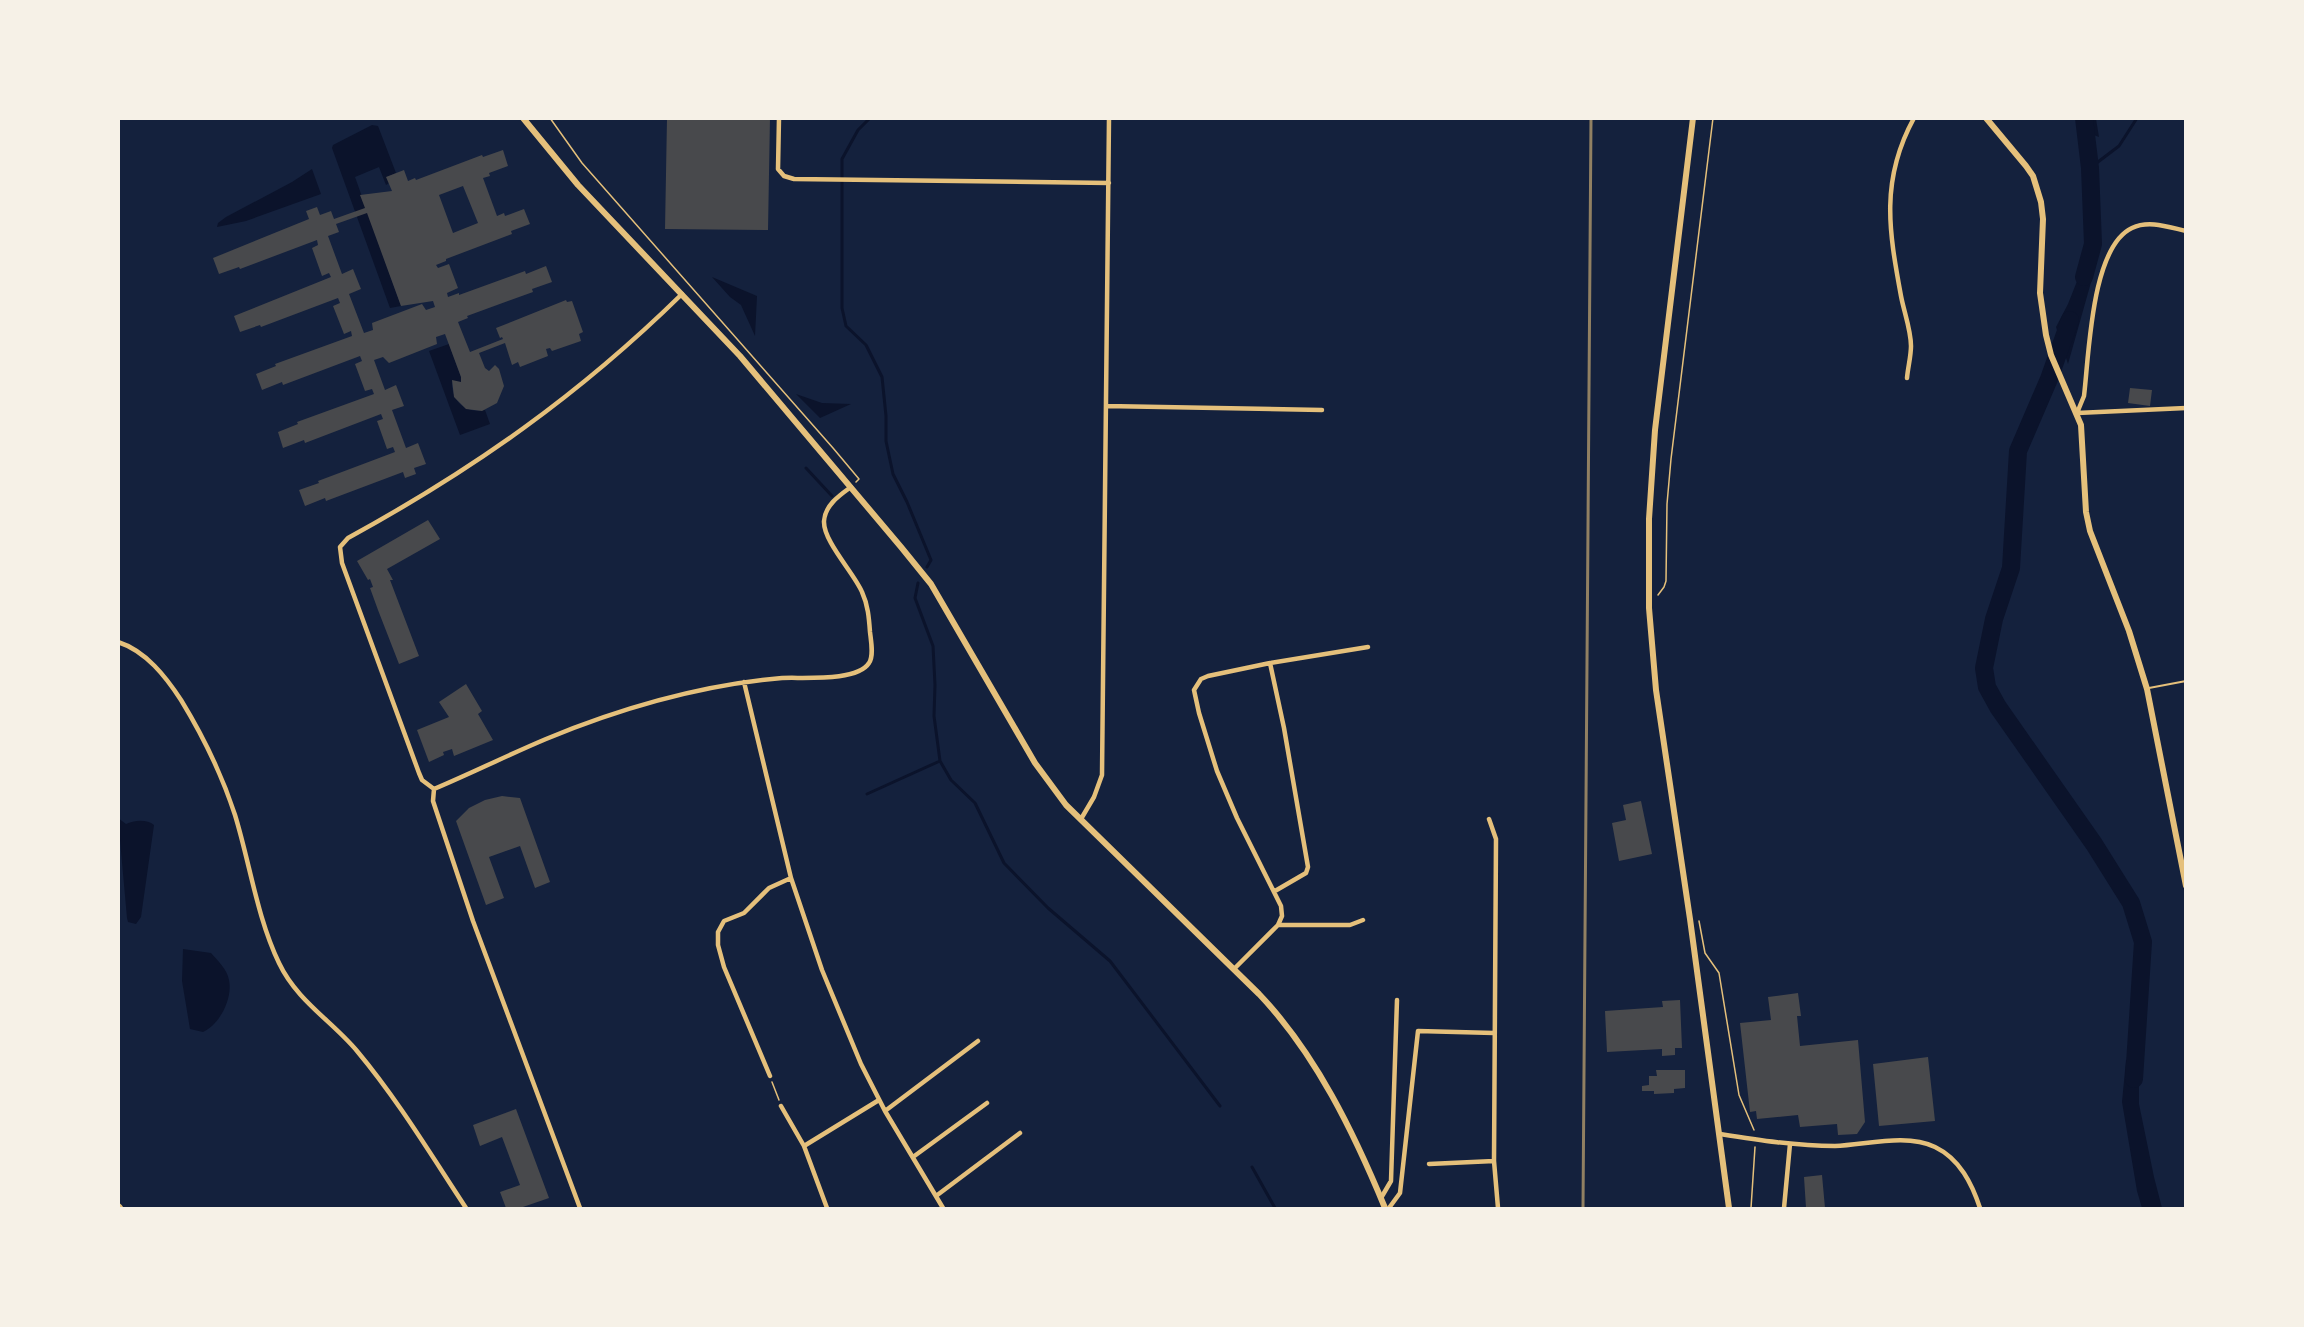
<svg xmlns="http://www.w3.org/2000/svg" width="2304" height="1327" font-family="Quicksand,sans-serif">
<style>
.water{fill:#0b132b}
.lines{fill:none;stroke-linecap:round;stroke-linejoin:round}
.stream{stroke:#0b132b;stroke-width:3}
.river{stroke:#0b132b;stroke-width:18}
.building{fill:#48494c;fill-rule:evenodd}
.path{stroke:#e5c07b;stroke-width:1.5}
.service{stroke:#e5c07b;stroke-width:2}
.minor{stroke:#e5c07b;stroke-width:4.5}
.tertiary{stroke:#e5c07b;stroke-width:6}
.trunk{stroke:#e5c07b;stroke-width:8}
.rail{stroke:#918062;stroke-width:3}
</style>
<rect width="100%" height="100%" fill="#14213d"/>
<path class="water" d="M2081,119H2096L2099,137L2083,131Z
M372,125L378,126L396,173L387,177L389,183L386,185L379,167L355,177L401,306L390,308L332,148L333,145Z
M312,169L321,194L246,221L217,227L218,223L226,217L292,182Z
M2087,248L2097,261L2068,364L2056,327L2068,304L2087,256Z
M712,277L757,296L755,336L741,305L730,297Z
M449,344L461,377V382L452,381C451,401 465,414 485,410L490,424L460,435L429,351Z
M796,394L822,403L851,404L820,418Z
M118,818L126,824C134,820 147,819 154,825L141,917L136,924L128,922L127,918Z
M183,949L211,953C218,961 227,969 229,980C233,999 219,1025 203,1032L190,1029L182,981Z
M2139,1055V1104L2154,1177L2162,1208H2142L2137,1191L2122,1102L2126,1060Z"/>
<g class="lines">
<path class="stream" d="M870,118L858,130L842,159V308L846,326L866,345L882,377L886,416V441L893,474L907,502L931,560L927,567
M2090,168L2119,146L2137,118
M806,468L832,496
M918,583L915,598L933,646L935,685L934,716L940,761L951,780L975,803L1004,863L1048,908L1110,961L1220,1106
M867,794L940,761
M1252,1167L1275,1208"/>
<path class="river" d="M2084,277L2093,244L2090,168L2084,118
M2070,320L2049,379L2018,451L2011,568L1994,619L1984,668L1987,687L1998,707L2094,844L2131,903L2143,942L2134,1079"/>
</g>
<path class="building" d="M667,118H770L768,230L665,229Z
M503,150L508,166L489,173L490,176L483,178L497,216L504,213L505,216L524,209L530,224L511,231L512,234L446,259V261L436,265L438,268L449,264L458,288L447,293L448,297L459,293V295L525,271L526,274L546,266L552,282L532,289L533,292L467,316L468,318L458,322L470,352L503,339L502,337L500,338L496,328L566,300L567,302L572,301L583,332L579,334L581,341L552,351L550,348L546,349L548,356L520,367L518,362L512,365L505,343L479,353L485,368L489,371L495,365L499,369L504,386L497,403L482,411L466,409L454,397L452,380L461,382V377L445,334L436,337L437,344L389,363L383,357L374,360L385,390L396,385L404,406L392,410L406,448L418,443L426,464L414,468L416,474L405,478L403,472L326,501L325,498L305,506L299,490L319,483L318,481L395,452L393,447L387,449L377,421L383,419L381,414L305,443L304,440L283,448L278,432L298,424L297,422L374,394L372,389L365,391L355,364L362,361L360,356L283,385L282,382L262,390L256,374L276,366L275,364L352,336L351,331L344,334L333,306L340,303L338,298L261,327L260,325L240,332L234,316L331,277L329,273L322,276L312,248L318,245L317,240L240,269L239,267L219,274L213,258L309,219L306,211L317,207L320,215L331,211L334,219L365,208L360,195L392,191L386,177L404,170L408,181L415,178L416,180L482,155L483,157ZM463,186L478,223L453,233L439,195ZM367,213L401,306L433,301L435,307L426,310L422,304L372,323L373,330L364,333L349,294L361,289L353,269L342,274L328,236L339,232L336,224Z
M2130,388L2152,390L2150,406L2128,403Z
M428,520L440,539L387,569L393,580H390L419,656L399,664L378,610L370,588L373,587L370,579L368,580L357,561Z
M466,684L482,711L478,714L493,740L454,756L452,749L443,752L444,755L429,762L417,730L449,717L439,702Z
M502,796L520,798L550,882L535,888L520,846L489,857L504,898L486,905L456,821L469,808L485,800Z
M1641,801L1652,854L1619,861L1612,823L1626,820L1623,805Z
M1798,993L1801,1016H1797L1800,1046L1858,1040L1865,1122L1857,1134L1838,1135L1837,1124L1800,1127L1798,1115L1757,1119L1756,1111L1750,1112L1740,1023L1771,1020L1768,997Z
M1680,1000L1682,1048H1675V1055L1662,1056V1049L1607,1052L1605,1011L1663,1007L1662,1001Z
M1928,1057L1935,1121L1879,1126L1873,1064Z
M1656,1070H1685V1088L1674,1089V1093L1654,1094V1091H1642V1086L1649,1085V1076H1657Z
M516,1109L549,1198L520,1208H506L500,1192L520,1185L502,1137L480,1146L473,1125Z
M1822,1175L1825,1208H1806L1804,1177Z"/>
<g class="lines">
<path class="path" d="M550,118L582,163L833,448L859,479L856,482
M1658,595L1664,587L1666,581L1667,504L1671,459L1713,118
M1699,921L1705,953L1719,973L1739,1095L1754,1130
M772,1082L779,1100
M1751,1208L1755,1147"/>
<path class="service" d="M2149,688L2186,681"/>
<path class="minor" d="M779,118L778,169L784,176L794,179L1109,183
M2186,231C2168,227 2149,220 2132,228C2091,247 2089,356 2084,396L2077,413L2186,408
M1907,378C1908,367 1911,356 1911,346C1911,330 1904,312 1901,296C1889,231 1880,180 1914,118
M1106,406L1322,410
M118,642C146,651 166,677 181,700C203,736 222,775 235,815C250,864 257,917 279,963C297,1001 332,1021 357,1051C398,1100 431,1155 466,1208
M1270,663L1284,728L1308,867L1306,873L1275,891
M744,682L791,878L822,970L861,1064L885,1111L943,1208
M434,789L422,780L419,773L342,563L340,547L348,538C474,469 579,395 682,294
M434,789C472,773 508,755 546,739C621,708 701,685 782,678C803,677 857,682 869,663C874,656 871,641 870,632C869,618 868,605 862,592C854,573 823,541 824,521C825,505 840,495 851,487
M434,789L433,801L473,921L580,1208
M1081,819L1094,797L1102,775L1109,118
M1489,819L1496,839L1494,1161L1498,1208
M1278,925L1282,916L1281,906L1237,818L1217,771L1199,713L1194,690L1201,679L1208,676L1270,663L1368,647
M1234,969L1278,925H1350L1363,920
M770,1076L724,967L718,945V932L724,921L744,913L769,888L791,878
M781,1106L804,1146
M885,1111L978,1041
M1720,1134C1758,1140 1796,1146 1835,1146C1866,1145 1906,1133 1935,1147C1960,1159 1972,1184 1980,1208
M913,1157L987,1103
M1429,1164L1494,1161
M936,1196L1020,1133
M1381,1198L1391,1181L1397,1000
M827,1208L804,1146L879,1100
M1389,1208L1400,1193L1418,1031L1494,1033
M1784,1208L1790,1144"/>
<path class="tertiary" d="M523,118L578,185L740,356L901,547L931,584L1035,763L1066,805L1259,994C1316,1054 1354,1133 1385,1208
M1693,118L1655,430L1649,519V608L1656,690L1690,919L1729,1208
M1986,118L2026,166L2033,176L2041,202L2043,219L2040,293L2046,335L2051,355L2081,425L2086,512L2090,531L2129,631L2147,689L2186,886"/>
<path class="trunk" d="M118,1207L119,1208"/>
<path class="rail" d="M1583,1208L1591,118"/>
</g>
<rect width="2304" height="1327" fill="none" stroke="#f6f1e7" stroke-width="240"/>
</svg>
